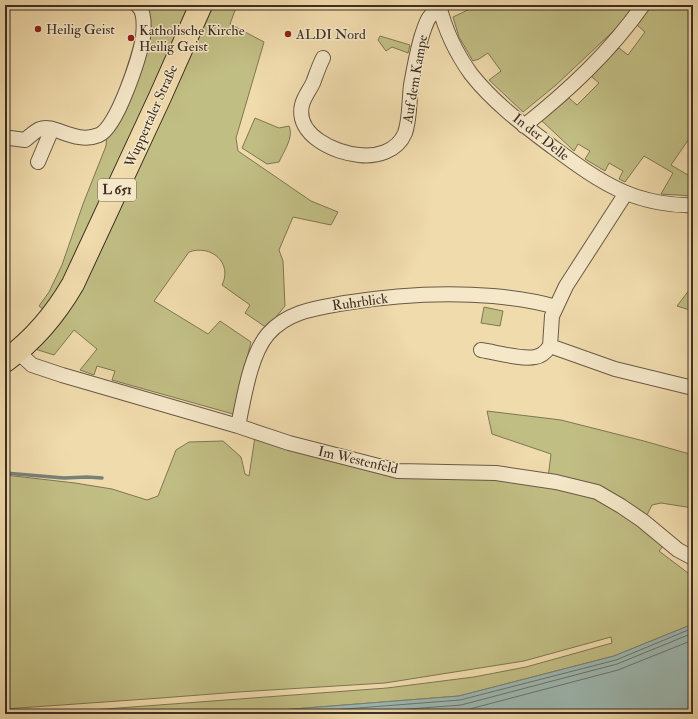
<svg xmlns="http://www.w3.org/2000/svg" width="698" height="719" font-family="'IM FELL Double Pica',serif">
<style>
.green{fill:#c1be84;stroke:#7f7654}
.water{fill:#9db9b3;stroke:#77817a}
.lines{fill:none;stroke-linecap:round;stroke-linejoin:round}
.shore{stroke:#6d746c;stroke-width:1}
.stream{stroke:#77817a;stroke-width:3.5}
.minor-casing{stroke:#6a5946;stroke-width:16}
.primary-casing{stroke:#3d2e24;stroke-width:24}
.minor{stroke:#f5e8c9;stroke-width:14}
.primary{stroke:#f0dbac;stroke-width:22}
.poi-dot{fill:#8f2418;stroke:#f5e8c9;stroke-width:1.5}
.labels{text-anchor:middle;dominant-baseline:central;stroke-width:3;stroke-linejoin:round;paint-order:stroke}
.shield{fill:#f5e8c9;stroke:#746656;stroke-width:1}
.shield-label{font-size:13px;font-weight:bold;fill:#3d2e24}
.poi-label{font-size:14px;fill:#3d2e24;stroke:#f5e8c9;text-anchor:start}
.street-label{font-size:14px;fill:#3d2e24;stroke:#f5e8c9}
</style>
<rect width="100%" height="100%" fill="#f0dbac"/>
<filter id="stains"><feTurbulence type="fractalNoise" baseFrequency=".005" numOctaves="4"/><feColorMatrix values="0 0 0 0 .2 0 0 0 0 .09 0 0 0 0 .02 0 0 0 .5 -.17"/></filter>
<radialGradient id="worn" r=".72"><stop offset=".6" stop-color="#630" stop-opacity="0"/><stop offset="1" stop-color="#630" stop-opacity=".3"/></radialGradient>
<path class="green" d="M138,5H189L153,95L65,280L43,309L39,306L49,292L62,265L83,204L106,146L107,132L135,79Z
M213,5H237L230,24L264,42L236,138L238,151L311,201L338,212L331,225L293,217L279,250L283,261L285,306L267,328L245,313L250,305L222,285C233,263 211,244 189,252L154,301L208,334L220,321L251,342L233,414L112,380L115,371L97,366L94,375L80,370L97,349L74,330L54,355L35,349Z
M478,5H635L622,23L556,85L523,112L489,80L501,71L488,53L479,59L473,61L459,37L453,17Z
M652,5H693V133L671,165L693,178V196L661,194L673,173L644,156L625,182L619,179L623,171L609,163L605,171L585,159L590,151L578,144L574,151L541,120L569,98L577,105L599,83L591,76L619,48L628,55L645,32L637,25Z
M380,36L410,45L408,53L392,47L386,51L378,40Z
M255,118L279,128L289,126C294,137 284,151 279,162L267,164L242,148Z
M693,285V311L677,306Z
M484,307L503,311L500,326L481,323Z
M487,411L561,420L644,441L693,455V508L661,503L652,505L645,519L548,478L551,454L492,434Z
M255,437L325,459L493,480L551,485L599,497L665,544L659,551L688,573H693V624L614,656L459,696L230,714H38L387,688L474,677L526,667L612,643L611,637L524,661L385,683L238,692L161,698L5,709V475L75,483L112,489L147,500L158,496L176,450L189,442L223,441L241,457L245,474L249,476Z"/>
<path class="water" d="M693,624V714H230L459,696L614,656Z"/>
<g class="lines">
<path class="shore" d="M281,714L460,700L616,660L693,628
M344,714L461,705L617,664L693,633
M420,714L462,711L618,670L693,640"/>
<path class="stream" d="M5,473L64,478L87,477L102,478"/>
<defs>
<path id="minor" d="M439,5C445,30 456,53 471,74C493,102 522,124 550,145C573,162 598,181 624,192C645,201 671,206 693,205
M323,58C319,66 316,75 313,83C309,91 304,97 302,105C295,135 335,153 359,155C376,157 397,152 405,133C410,119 409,101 411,85C414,69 417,51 422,35C426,24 428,13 440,10
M524,126C569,90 610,52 643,5
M10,138L25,140C30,136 35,131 40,129C54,123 75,145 99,135C117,128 140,56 143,37C144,27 145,11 137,5
M38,162L52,129
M626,193L566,286L552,316L550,346L615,369L693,388
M481,350C495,352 522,360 535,357C542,356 546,352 550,346
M18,352L32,365L62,375L238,426L289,443L398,471L496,473L556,482L597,492L621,506L643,521L678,550L693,558
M238,426C244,398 250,355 268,334C288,311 317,308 345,303C394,295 443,292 493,296C514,298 536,301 556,307"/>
<path id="primary" d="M5,361C34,340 55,315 73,284L160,97L201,5"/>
</defs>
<use href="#minor" class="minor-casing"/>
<use href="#primary" class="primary-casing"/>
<use href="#minor" class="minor"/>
<use href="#primary" class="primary"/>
</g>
<g class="poi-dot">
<circle cx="38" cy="29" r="4"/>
<circle cx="288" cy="34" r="4"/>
<circle cx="131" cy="38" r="4"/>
</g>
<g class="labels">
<rect class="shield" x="98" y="179" width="38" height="22" rx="3"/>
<g class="shield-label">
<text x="117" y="190">L 651</text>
</g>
<g class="poi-label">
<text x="46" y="29">Heilig Geist</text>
<text x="139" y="30">Katholische Kirche<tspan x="139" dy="16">Heilig Geist</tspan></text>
<text x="296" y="34">ALDI Nord</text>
</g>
<g class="street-label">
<text transform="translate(415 79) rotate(-80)">Auf dem Kampe</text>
<text transform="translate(151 116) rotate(-66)">Wuppertaler Straße</text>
<text transform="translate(541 137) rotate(38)">In der Delle</text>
<text transform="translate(360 302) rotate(-8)">Ruhrblick</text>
<text transform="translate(358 460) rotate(13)">Im Westenfeld</text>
</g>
</g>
<rect width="698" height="719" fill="none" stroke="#f0dbac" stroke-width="20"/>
<rect x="6" y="6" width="686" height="707" fill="none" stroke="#3d2e24" stroke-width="2"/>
<rect x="10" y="10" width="678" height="699" fill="none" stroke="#3d2e24"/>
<rect width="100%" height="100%" filter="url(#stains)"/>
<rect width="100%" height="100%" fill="url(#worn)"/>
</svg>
